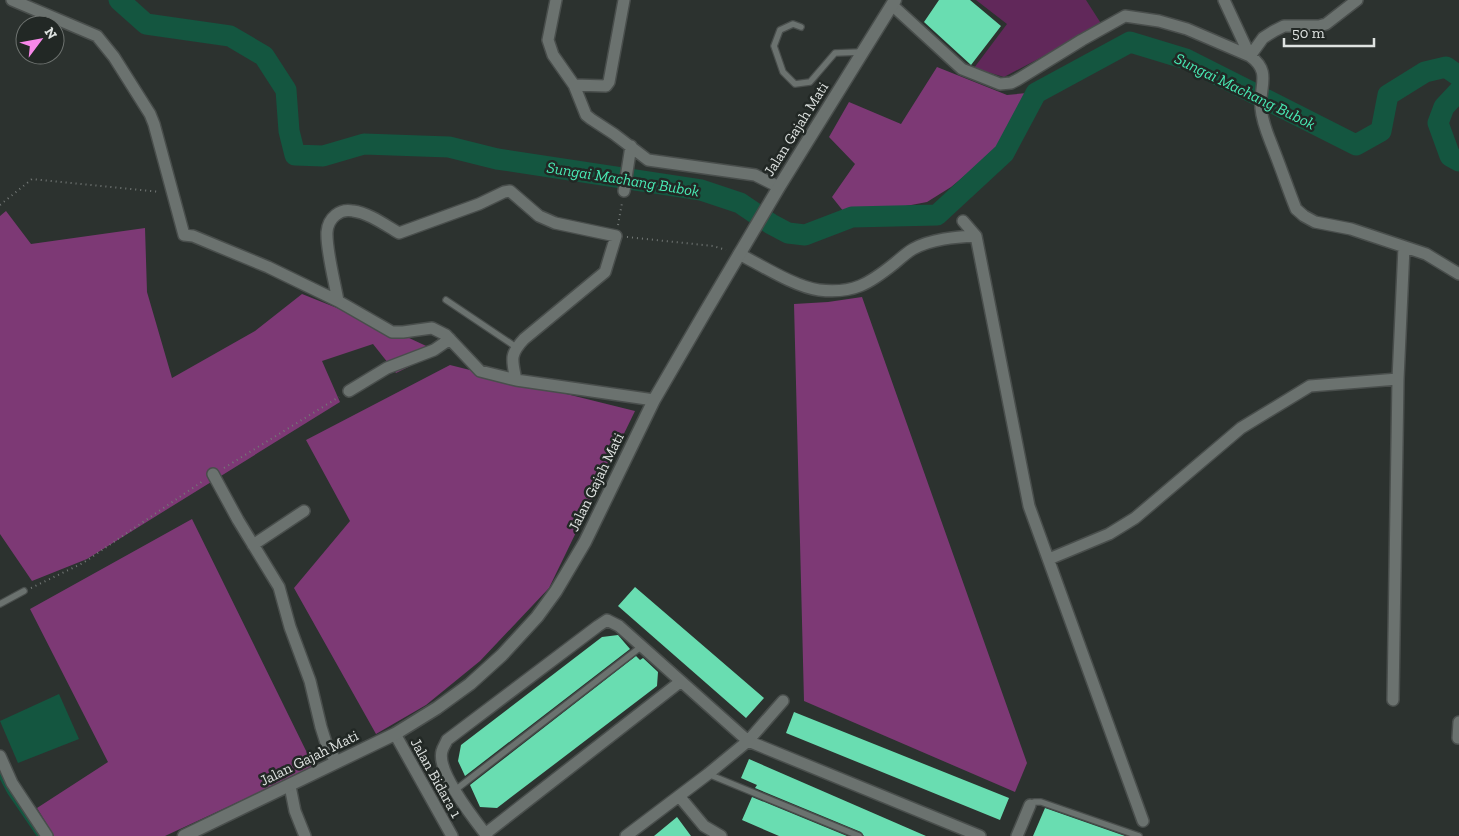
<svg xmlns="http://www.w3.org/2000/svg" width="1459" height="836" font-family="'Zilla Slab',serif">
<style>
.green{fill:#61285a}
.forest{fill:#7d3975}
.water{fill:#145640}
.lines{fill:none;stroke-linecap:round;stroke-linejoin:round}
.stream{stroke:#145640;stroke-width:4}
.river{stroke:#145640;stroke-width:21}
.building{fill:#69ddb1}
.lane-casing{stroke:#494e4c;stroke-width:8}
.street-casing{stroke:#494e4c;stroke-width:14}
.secondary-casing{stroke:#494e4c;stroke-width:15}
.path{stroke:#747977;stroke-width:2;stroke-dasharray:1 4;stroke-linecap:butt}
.lane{stroke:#6b726f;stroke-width:5.5}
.street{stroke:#6b726f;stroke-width:11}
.secondary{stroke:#6b726f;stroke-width:12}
.labels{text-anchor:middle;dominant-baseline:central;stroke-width:5;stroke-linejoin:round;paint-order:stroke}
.street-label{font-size:15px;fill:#dfe3e1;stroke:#222825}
.water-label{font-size:16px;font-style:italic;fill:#48eab4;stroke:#222825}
</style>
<rect width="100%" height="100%" fill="#2c322f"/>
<path class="green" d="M976,0H1086L1102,25L1004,77L974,68L1007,24Z"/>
<path class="forest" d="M937,67L1007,95L1027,93L995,151L951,187L927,202L890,209L844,212L832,197L855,164L829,137L849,102L901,124Z
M6,211L31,244L145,228L147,292L172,378L255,331L302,294L392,330L439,352L396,373L373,344L322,361L340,402L87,559L32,581L0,534V216Z
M862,297L1027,763L1015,792L804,701L794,304L828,302Z
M450,365L635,411L549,588L480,661L426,705L376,734L294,588L350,521L306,440Z
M192,519L314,767L165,836H54L37,808L108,762L30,609Z"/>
<path class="water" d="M59,694L79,739L18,763L0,721Z"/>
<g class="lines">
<path class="stream" d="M0,775L9,792L39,836"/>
<path class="river" d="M119,0L146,24L230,36L264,56L286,90L289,131L295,155L323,156L364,144L449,147L497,159L701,190L740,203L771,224L788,233L805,235L852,217L937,215L1004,153L1036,93L1130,42L1186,59L1356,145L1381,131L1388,95L1425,72L1446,67L1459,76
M1459,91L1444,107L1438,123L1450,156L1459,161"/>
</g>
<path class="building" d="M939,0H970L1001,26L971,65L924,22Z
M635,587L764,698L746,718L618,606Z
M618,635L630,649L465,776L458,761L461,745L602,637Z
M636,656L640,660L643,658L658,672L657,686L497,808L480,807L470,785Z
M794,712L1009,798L1000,820L786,733Z
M749,759L926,836H864L861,832L755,788L757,785L741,778Z
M752,797L847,836H779L742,820Z
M1045,808L1125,836H1033Z
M677,817L691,836H654Z"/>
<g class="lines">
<defs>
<path id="lane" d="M801,27L793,24L780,30L774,46L783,72L795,84L810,82L835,53L861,52
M446,300L516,347
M0,604L24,591
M708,774L859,836
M454,791L642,646
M1030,805L1034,802H1041L1139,836"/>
<path id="street" d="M12,0L97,36L114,57L150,114L154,124L184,235L193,236L268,267L338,301L392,332H403L432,328L446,335L480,371L516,380L654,400
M556,0L548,40L553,55L574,85L586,115L591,119L614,134L648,160L755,175L779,187
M1224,0L1250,56
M892,5L962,69L1000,84L1011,83L1017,80L1082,40L1125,16L1159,21L1187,29L1250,56C1272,72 1259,86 1261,108C1262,122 1268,135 1273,148C1281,168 1288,189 1296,209L1304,216L1315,222L1351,229L1426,254L1459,274
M1250,56L1263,38L1274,31L1284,26H1319L1326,24L1357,0
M574,85L606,86L609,82L624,0
M624,191L631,146
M963,221L976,236L1029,506L1143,821
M739,254C761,265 795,287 819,290C853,294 869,284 895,263C900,259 906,253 913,249C931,239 955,237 976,236
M338,301C335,283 326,250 327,232C328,218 340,208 353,211C369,213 385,225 399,233L479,204L504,192L510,191L539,216L555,223L616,236L605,272L524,339C509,355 512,360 516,380
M349,391L387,368L434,350L450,339
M213,474L238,520L279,587L290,627L310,681L321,727L328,749L337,762
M253,545L304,511
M1049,559L1109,534L1135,518L1241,428L1310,386L1398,379
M1393,700L1398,379L1404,247
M395,734L452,836
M1458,738L1459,722
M0,756L12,783L47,836
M290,786L295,811L305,836
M679,796L704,826L721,836
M485,834L680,682
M487,836C474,819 436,772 442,751C443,747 446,743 447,740L598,626L607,620L619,626L748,741L980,836
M626,836L708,774L748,741L783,701
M1017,836L1030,805"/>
<path id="secondary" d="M184,836L395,734L437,708L470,684L502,655L537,617L556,591L585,542L654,400L704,314L779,187L895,0"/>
</defs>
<use href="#lane" class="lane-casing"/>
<use href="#street" class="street-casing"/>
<use href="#secondary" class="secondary-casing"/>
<path class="path" d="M0,205L32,179L160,192
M618,225L622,203
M627,237L713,246L726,250
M224,468L339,397
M31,588L83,563L203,481"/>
<use href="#lane" class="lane"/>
<use href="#street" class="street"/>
<use href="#secondary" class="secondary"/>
</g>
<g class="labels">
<g class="street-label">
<text transform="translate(796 129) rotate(-58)">Jalan Gajah Mati</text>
<text transform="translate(596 482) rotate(-64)">Jalan Gajah Mati</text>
<text transform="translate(309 758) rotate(-26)">Jalan Gajah Mati</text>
<text transform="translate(436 778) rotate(61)">Jalan Bidara 1</text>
</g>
<g class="water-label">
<text transform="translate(1245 91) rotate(26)">Sungai Machang Bubok</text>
<text transform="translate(623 179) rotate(9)">Sungai Machang Bubok</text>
</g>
</g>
<g transform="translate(40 40) rotate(58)"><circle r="24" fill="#222825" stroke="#6e7370"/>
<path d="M0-4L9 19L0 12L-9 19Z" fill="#f888ea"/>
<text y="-8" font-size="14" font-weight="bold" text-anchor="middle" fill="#dfe3e1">N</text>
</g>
<path d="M1284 38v8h90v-8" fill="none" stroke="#dfe3e1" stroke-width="2.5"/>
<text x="1292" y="38" font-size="15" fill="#dfe3e1" stroke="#222825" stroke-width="4" paint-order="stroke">50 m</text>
</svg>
